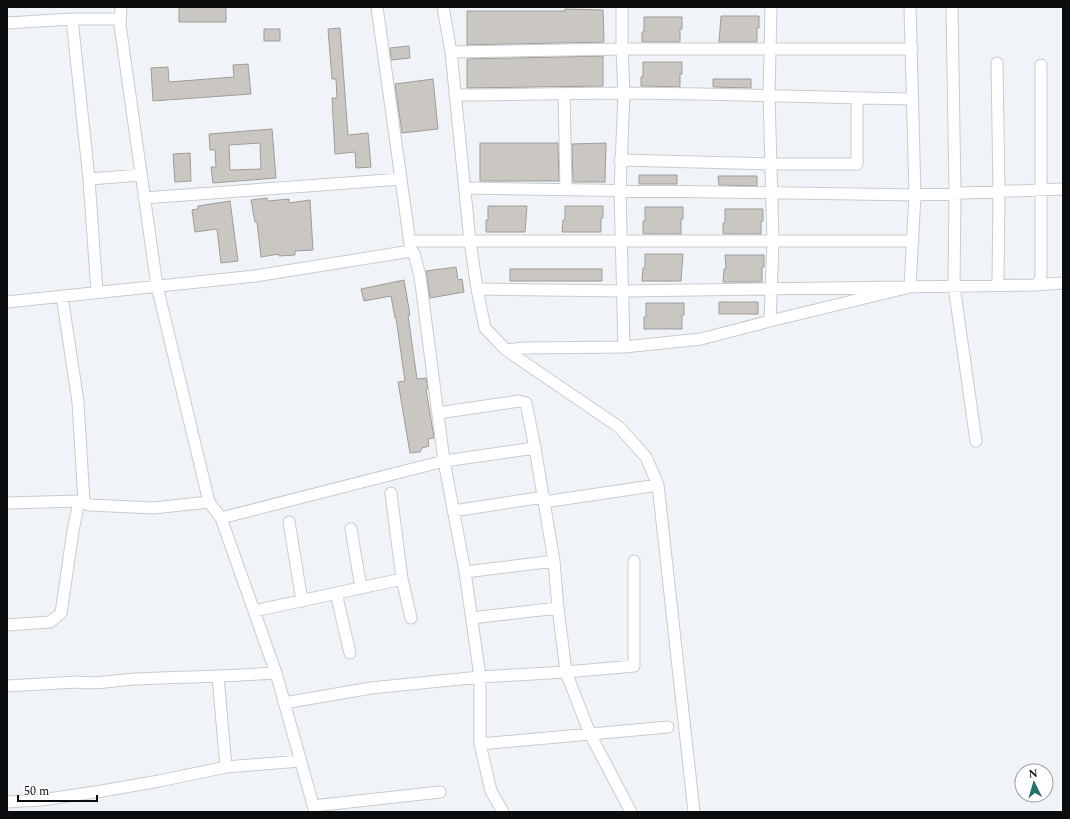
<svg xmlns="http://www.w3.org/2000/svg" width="1070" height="819" font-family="Spectral,serif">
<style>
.building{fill:#cac6c2;stroke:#9f9c98;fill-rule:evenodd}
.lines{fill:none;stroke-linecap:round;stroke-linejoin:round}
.minor-casing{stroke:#c7cccf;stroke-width:13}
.minor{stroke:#fff;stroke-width:11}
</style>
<rect width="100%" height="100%" fill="#f0f4f8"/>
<path class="building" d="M179,7H226V22H179Z
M565,9L603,10L604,42L467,45V11H565Z
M721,16H759V28H757V42H719Z
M644,17H682V29H680V42H642V32H644Z
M340,28L348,135L368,133L371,167L356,168L355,152L335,154L332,98H337L336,79H332L328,29Z
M264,29H280V41H264Z
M409,46L410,58L391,60L390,48Z
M603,56V86L467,88V59Z
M643,62H682V74H680V87L641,86V77H643Z
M248,64L251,94L153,101L151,68L168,67L169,82L234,77L233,65Z
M433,79L438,129L402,133L395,84Z
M713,79H751V88L713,87Z
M272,129L276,178L213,183L211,167H216L215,150H210L209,134ZM260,143L261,169L230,170L229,145Z
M480,143H558L559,181H480Z
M606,143L605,182H573L572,144Z
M190,153L191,181L175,182L173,154Z
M639,175H677V184H639Z
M718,176H757V186L719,185Z
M267,198L268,201L289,199V203L310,200L313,250L295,251V255L279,256V254L261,257L257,222H255L251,200Z
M230,201L238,261L221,263L217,229L195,232L192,210L198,209V206Z
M488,206H527L525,232H486V220H488Z
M565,206H603V218H601V232H562L563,220H565Z
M645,207H683V219H681V234H643V221H645Z
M725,209H763V221H761V234H723V223H725Z
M645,254H683L681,281H642L643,268H645Z
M725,255H764V267H762V282H723L724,269H726Z
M456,267L458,280L462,279L464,292L430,298L426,271Z
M510,269H602V281H510Z
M404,280L410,315H408L417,379L426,378L428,388L426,389L434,438L428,439L429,446L422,448L420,452L410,453L398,382L405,381L396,318H395L391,296L364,301L361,289Z
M719,302H758V314H719Z
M646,303H684V315H682V329H644V317H646Z"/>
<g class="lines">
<defs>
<path id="minor" d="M121,7L120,25L157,286L209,502L221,518L276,673L315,812
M377,7L411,251L414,253L420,276L444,461L535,448L554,561L558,608L566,672L590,734L631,812
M443,7L451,52L470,241L477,289L485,328L506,350L524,348L624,347L701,339L770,321L910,287L915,195L910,7
M622,7V49L624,93L620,190L624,347
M952,7L955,193L954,286L976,441
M72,19L89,179
M7,23L72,19H120
M451,52L622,49H912
M997,63L999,192L998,285
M564,94L566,189
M455,95C511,95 568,93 625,93C721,93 816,98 913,99
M620,160L771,164H857V99
M466,188L915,195L1063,189
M144,198L401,179
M410,241H913
M1034,285L1063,283
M477,289L623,291L1034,285L1039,282L1041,276V65
M97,292L89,179L141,175
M7,302L255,276L411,251
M770,321L773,241L769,95L771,7
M506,350L619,427L646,457L658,485L694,812
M438,413L519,401L526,403L535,448
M391,493L402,579L411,618
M544,502L658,485
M7,503L79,501L84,503L78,402L62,296
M84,503L90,505L153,508L209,502
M453,511L544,497
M221,518L444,461L465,572L480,677L371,688L284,703
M289,522L302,601
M351,529L361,588
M465,572L554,561
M336,593L350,653
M254,611L402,579
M472,618L558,608
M7,625L50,622L61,613L73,531L79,501
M218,677L226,767
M7,686L77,682C96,685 115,680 135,679C182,677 229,676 276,673
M480,744V677L566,672L634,666V561
M7,802L41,800L102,791L159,781L226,767L301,761
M313,806L440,792
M503,812L491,791L480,744L668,727"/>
</defs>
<use href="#minor" class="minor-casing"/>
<use href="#minor" class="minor"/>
</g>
<rect width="1070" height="819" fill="none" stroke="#0b0c0d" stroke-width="16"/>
<g transform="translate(1034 783) rotate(355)"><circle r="19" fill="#ffffff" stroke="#9d9e9e"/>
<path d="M0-3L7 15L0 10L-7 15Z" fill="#26706d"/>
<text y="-6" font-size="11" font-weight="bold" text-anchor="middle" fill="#0b0c0d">N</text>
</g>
<path d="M18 795v6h79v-6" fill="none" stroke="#0b0c0d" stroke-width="2"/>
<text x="24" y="795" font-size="12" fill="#0b0c0d" stroke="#ffffff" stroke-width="3" paint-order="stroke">50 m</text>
</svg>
